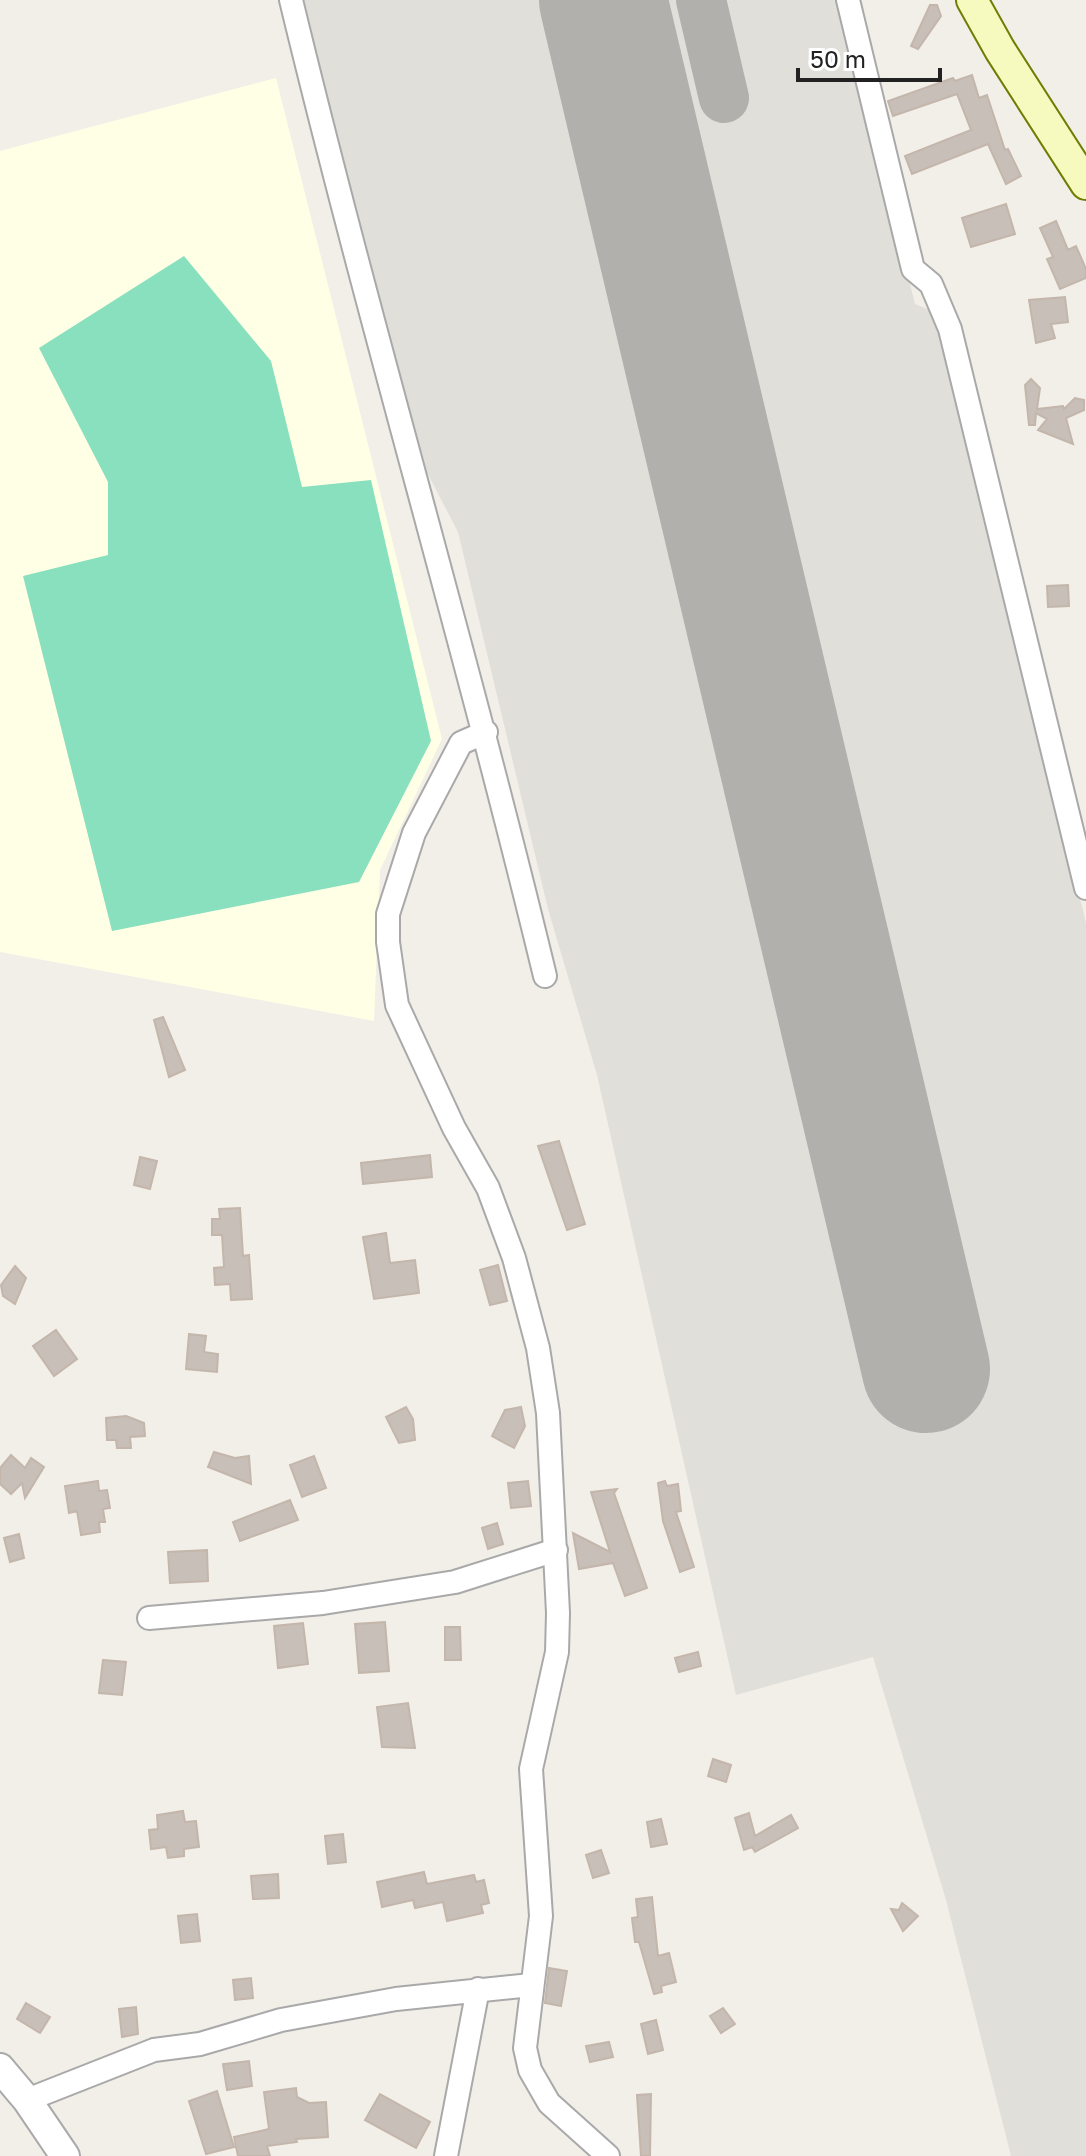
<svg xmlns="http://www.w3.org/2000/svg" width="1086" height="2156" font-family="'Golos Text',sans-serif">
<style>
.education{fill:#ffffe5}
.airport{fill:#e1dfda}
.pitch{fill:#88e0be}
.lines{fill:none;stroke-linecap:round;stroke-linejoin:round}
.taxiway{stroke:#b1b0ac;stroke-width:50}
.runway{stroke:#b1b0ac;stroke-width:128}
.building{fill:#c7bfb8;stroke:#c4b6ab;stroke-width:2}
.minor-casing{stroke:#a9a9a9;stroke-width:26}
.tertiary-casing{stroke:#a9a9a9;stroke-width:32}
.secondary-casing{stroke:#707d05;stroke-width:34}
.minor{stroke:#fff;stroke-width:22}
.tertiary{stroke:#fff;stroke-width:28}
.secondary{stroke:#f7fabf;stroke-width:30}
</style>
<rect width="100%" height="100%" fill="#f2efe9"/>
<path class="education" d="M276,78L442,739L380,870L374,1021L0,952V151Z"/>
<path class="airport" d="M304,0H839L915,304L937,313L1086,923V2156H1011L946,1900L873,1657L736,1695L597,1075L548,909L458,532L408,436Z"/>
<path class="pitch" d="M184,256L271,361L302,487L371,480L431,741L359,882L112,931L23,576L108,555V482L39,348Z"/>
<g class="lines">
<path class="taxiway" d="M701,0L724,98"/>
<path class="runway" d="M603,0L926,1369"/>
</g>
<path class="building" d="M930,5H937L941,16L918,49L911,46Z
M972,75L979,98L987,95L1005,150L1008,149L1021,176L1006,184L988,144L912,174L905,156L971,130L957,94L893,116L888,101L953,78L955,81Z
M1006,204L1015,234L971,247L962,218Z
M1056,221L1068,250L1076,246L1086,269V278L1060,289L1047,259L1053,257L1040,228Z
M1065,297L1068,322L1051,324L1055,338L1036,343L1029,300Z
M1031,379L1040,388L1037,409L1063,406L1064,409L1075,398L1084,400V410L1066,418L1073,444L1038,430L1047,419L1036,413L1035,425H1029L1025,385Z
M1068,585L1069,606L1048,607L1047,586Z
M163,1017L185,1070L169,1077L154,1020Z
M559,1141L585,1224L567,1230L538,1146Z
M430,1155L432,1177L363,1184L361,1163Z
M140,1157L157,1161L150,1189L134,1185Z
M240,1208L243,1256L249,1255L252,1299L231,1300L230,1284L215,1285L214,1268L224,1267L222,1235H212V1219H220L219,1209Z
M386,1233L390,1263L415,1260L419,1293L374,1299L363,1237Z
M498,1265L507,1301L490,1305L480,1270Z
M15,1266L26,1278L15,1304L3,1296L1,1285Z
M56,1330L77,1359L54,1376L33,1346Z
M189,1334L206,1336L204,1352L218,1354L217,1372L186,1369Z
M406,1407L413,1419L415,1440L399,1443L386,1417Z
M521,1407L525,1426L514,1448L492,1436L505,1410Z
M126,1416L144,1423L145,1436L130,1437L131,1448H117L116,1440H107L106,1418Z
M214,1452L235,1458L249,1456L251,1484L208,1467Z
M11,1455L25,1468L31,1458L44,1467L25,1498L22,1483L11,1494L0,1484V1468Z
M314,1456L326,1488L302,1497L290,1465Z
M98,1481L99,1491L107,1490L110,1508L103,1509L105,1522H99L100,1532L81,1535L77,1511L69,1513L65,1486Z
M528,1481L531,1506L511,1508L508,1483Z
M665,1481L667,1486L678,1484L681,1511L676,1512L694,1567L680,1572L663,1521L658,1483Z
M617,1489L614,1493L647,1588L625,1596L613,1563L579,1569L573,1533L610,1552L591,1492Z
M290,1500L298,1520L240,1541L233,1522Z
M497,1523L503,1544L488,1549L482,1528Z
M19,1534L24,1558L10,1562L4,1538Z
M207,1550L208,1581L170,1583L168,1552Z
M385,1622L389,1671L359,1673L355,1624Z
M303,1623L308,1664L278,1668L274,1626Z
M445,1627H460L461,1660H445Z
M698,1652L701,1666L679,1672L675,1658Z
M103,1660L126,1662L122,1695L99,1693Z
M408,1703L415,1748L382,1747L377,1707Z
M713,1759L731,1765L726,1782L708,1776Z
M183,1811L185,1822L196,1821L199,1847L184,1849V1856L168,1858L166,1847L151,1849L149,1830L158,1829L157,1815Z
M749,1813L755,1836L791,1815L798,1828L755,1852L752,1847L744,1850L735,1818Z
M661,1819L667,1844L651,1847L647,1822Z
M343,1834L346,1862L328,1864L325,1836Z
M601,1850L609,1873L593,1878L586,1855Z
M424,1872L427,1884L474,1875L476,1882L484,1880L489,1903L481,1905L483,1913L447,1921L443,1902L415,1908L413,1900L382,1907L377,1882Z
M278,1874L279,1898L253,1899L251,1876Z
M652,1897L658,1956L669,1953L676,1982L661,1986L662,1992L654,1994L639,1942H635L632,1918L638,1917L636,1899Z
M902,1903L918,1916L903,1931L891,1909L899,1910Z
M197,1914L200,1941L181,1943L178,1916Z
M549,1968L567,1971L561,2006L545,2003Z
M251,1978L253,1998L235,2000L233,1980Z
M26,2003L50,2017L40,2033L17,2019Z
M136,2007L138,2034L122,2037L119,2009Z
M723,2008L735,2024L721,2033L710,2016Z
M656,2020L663,2050L648,2054L641,2024Z
M609,2042L613,2057L590,2062L586,2046Z
M249,2061L252,2086L227,2090L223,2064Z
M296,2088L297,2097L309,2103L326,2102L328,2137L296,2139L297,2142L267,2146L270,2156H238L234,2137L269,2129L264,2092Z
M217,2091L234,2147L206,2154L189,2101Z
M380,2094L430,2122L416,2148L365,2120Z
M651,2094L650,2156H641L637,2095Z"/>
<g class="lines">
<defs>
<path id="minor" d="M291,0C370,327 466,649 545,976
M848,0L913,269L931,284L950,329L1086,888
M486,732L461,743L414,833L388,914V942L397,1005L454,1128L488,1188L514,1258L538,1348L548,1413L558,1613L557,1652L531,1769L541,1916L525,2048L530,2070L549,2103L608,2156
M149,1618L323,1603L455,1582L556,1550
M27,2100L154,2050L200,2044L281,2020L396,1999L531,1985
M446,2156L478,1989"/>
<path id="tertiary" d="M0,2068L27,2100L65,2156"/>
<path id="secondary" d="M972,0L1000,50L1086,184"/>
</defs>
<use href="#minor" class="minor-casing"/>
<use href="#tertiary" class="tertiary-casing"/>
<use href="#secondary" class="secondary-casing"/>
<use href="#minor" class="minor"/>
<use href="#tertiary" class="tertiary"/>
<use href="#secondary" class="secondary"/>
</g>
<path d="M798 68v12h142v-12" fill="none" stroke="#222222" stroke-width="4"/>
<text x="810" y="68" font-size="24" fill="#222222" stroke="#ffffff" stroke-width="6" paint-order="stroke">50 m</text>
</svg>
